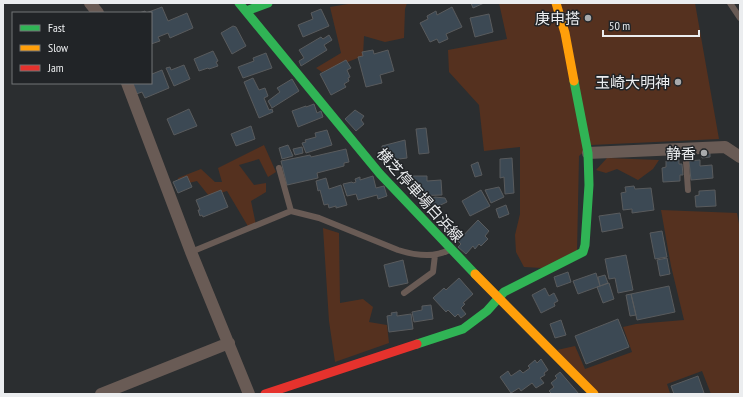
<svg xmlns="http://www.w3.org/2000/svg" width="743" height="397" font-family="'PT Sans Narrow','Noto Sans JP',sans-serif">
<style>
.green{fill:#55311f}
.building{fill:#3c4954;stroke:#595b5d}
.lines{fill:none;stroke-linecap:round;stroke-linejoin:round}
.lane{stroke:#695b55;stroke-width:6}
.street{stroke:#695b55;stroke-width:12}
.fast{stroke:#30b455;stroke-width:9}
.slow{stroke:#ff9f0a;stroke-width:9}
.jam{stroke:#e5322d;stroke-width:9}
.poi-dot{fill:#a8aaac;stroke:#212427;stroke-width:1.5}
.labels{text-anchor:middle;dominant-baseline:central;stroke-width:3;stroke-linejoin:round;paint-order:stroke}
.poi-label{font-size:15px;fill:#ebedef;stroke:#212427;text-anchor:end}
.street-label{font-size:15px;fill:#ebedef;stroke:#212427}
</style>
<rect width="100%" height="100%" fill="#2b2e30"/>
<path class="green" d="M354,3H407L405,9L404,38L385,42L364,36L363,56L322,72L316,68L341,53L330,7Z
M499,3H695L719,139L591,145L579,156L577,252L542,268L524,267L516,252L515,235L520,214V147L484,151L479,105L449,72L448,50L507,39Z
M264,145L276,172L268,177L259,159L239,165L254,185L266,183V192L251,201L256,225L249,228L227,191L209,196L197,181L180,185L178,178L201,169L215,182H222L218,168Z
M607,158L659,160L653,169L638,180L617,169L606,173L596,170Z
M661,210L737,213L740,229V394H711L702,371L667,384L670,393L667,394H597L557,350L575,346L585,369L632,352L623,327L636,324L684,320L671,266Z
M323,228L339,233L340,303L363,299L373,307L369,322L387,325L389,343L335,362L329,321Z"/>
<path class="building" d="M471,3H484L473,8Z
M162,7L168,21L187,13L193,28L170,38L168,33L158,37L160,41L151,44V13H139L145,11L146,13Z
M452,7L462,27L446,34L448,39L439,43L437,39L430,42L420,23L428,19L427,16L436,11L437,15Z
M321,9L329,26L303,37L298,25L313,19L311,13Z
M489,14L493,32L475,37L470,18Z
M233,26L236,27L246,46L232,54L221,33Z
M329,35L332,40L324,45L327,50L301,66L299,61L304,58L299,50L321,37L323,39Z
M373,50L374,54L388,50L394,71L380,75L382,83L366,87L358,57L363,56L362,52Z
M213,51L218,61L216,62L218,66L209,69L208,68L199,71L194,59Z
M266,53L272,68L243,78L238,67L254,61L253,58Z
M346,60L351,68L347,70L350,77L348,78L349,81L344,84L346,87L331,95L320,74Z
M184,65L190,79L174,86L166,68L170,67L171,70Z
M162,70L169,88L145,98L142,92L136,94L131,83H151V73L152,74Z
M253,78L259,90L265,88L268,96L264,98L269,110L272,109L273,112L259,118L244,82Z
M292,79L299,91L272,108L268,101L280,92L277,88Z
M314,104L317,113L321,111L323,117L298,127L292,111L306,106V107Z
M189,109L197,126L174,135L167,119Z
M355,110L364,116L361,120L364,124L356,131L345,119Z
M251,126L255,139L236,146L231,134Z
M426,128L429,153L419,154L416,129Z
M327,130L332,145L306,153L302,143L306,142L305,140L316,137L315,133Z
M405,140L407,158L383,161L382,146Z
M288,145L293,156L282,159L279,148Z
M302,147L303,153L295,155L293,149Z
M346,149L349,162L344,163V166L317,173L318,178L287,185L281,161L310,155L311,157Z
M701,151H710V157L702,158Z
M512,158L514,193L505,194L504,177L500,178V159Z
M679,160V164H682L683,175H680V181L663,182L662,168L666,167V161Z
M700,160V166L712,165L713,178L691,180L689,161Z
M478,162L482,175L475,177L471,165Z
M187,176L192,187L178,193L173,182Z
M373,176L376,188L384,186L387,196L378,199L377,195L358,200L356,194L347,196L343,184L352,182L353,183L356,182L355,179L360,177V180Z
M411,176H427V181L441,180L442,195L412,196Z
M326,178L329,189L341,185L347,205L336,208V206L329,208L328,204L324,205L320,190L318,191L316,181Z
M634,186L635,189L651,188L654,210L632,213V209L623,210L621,193L626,192L625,187Z
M499,187L504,197L491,203L485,190Z
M221,190L228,207L203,217L202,215L200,216L198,210H200L196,200Z
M481,190L490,206L470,216L462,201Z
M715,190L716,206L696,207L695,196L699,195V191Z
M435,197L445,198L447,202L430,210L425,202Z
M506,205L509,214L499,218L496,209Z
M620,213L623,228L602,232L599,216Z
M478,220L489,231L485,236L488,239L481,246L479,244L475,249L473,246L466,254L458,247L461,244L458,241Z
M662,231L667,257L655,259L650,233Z
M626,255L633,290L618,293L615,278L609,279L605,259Z
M667,258L670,274L660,276L657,260Z
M403,260L408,283L389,287L384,265Z
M568,272L571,282L557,287L554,277Z
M596,273L600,286L578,294L573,281Z
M605,275L608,283L600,286L598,277Z
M459,278L473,294L463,303L465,304L461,308L466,314L461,318L458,314L455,317L448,310L446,312L433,298L444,288L446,290Z
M609,283L614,299L603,303L597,287Z
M669,286L675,312L637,320L631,294Z
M545,288L549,296L554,293L558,301L554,303L555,306L541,313L532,295Z
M631,294L636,315L630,316L626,295Z
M431,305L433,319L414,322L412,312L422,310V306Z
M397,312V316L411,314L413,329L389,332L387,316L392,315L391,313Z
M618,319L629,347L586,364L575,336Z
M561,320L566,335L555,338L550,324Z
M541,359L548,370L544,373L545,375L540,378L544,383L536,388L532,383L521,391L519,388L511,393L500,377L508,371L511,376L520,370L523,373L530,368L528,366L535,360L537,363Z
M560,372L579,394H552L549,391L554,387L551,383L557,378L555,376Z
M698,376L704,393L700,394H674L671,386Z"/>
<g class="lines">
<path class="lane" d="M730,3L740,18
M685,148L688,190
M279,168L291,211
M191,252L291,211L319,218L398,250C414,255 434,258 449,250
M404,293L433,272L435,255"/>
<path class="street" d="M90,3L98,13
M127,83L191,252L249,394
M588,153L725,147L740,157
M101,394L229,343"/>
<path class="fast" d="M239,3L380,174L475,274
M246,11L268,3
M417,344L463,329L487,311L504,292L583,252L585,245L589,185L588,153L574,81"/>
<path class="slow" d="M556,3L565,33L574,81
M475,274L594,394"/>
<path class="jam" d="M265,394L417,344"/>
</g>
<g class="poi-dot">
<circle cx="588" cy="18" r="4"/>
<circle cx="678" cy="82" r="4"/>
<circle cx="704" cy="153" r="4"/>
</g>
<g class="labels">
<g class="poi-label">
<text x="580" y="18">庚申搭</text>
<text x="670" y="82">玉崎大明神</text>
<text x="696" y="153">静香</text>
</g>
<g class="street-label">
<text transform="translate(420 195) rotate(48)">横芝停車場白浜線</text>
</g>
</g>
<rect width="743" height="397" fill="none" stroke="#ebedef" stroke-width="8"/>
<rect x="12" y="12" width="140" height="72" fill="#212427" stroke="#727477"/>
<rect x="20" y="25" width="20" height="6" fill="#30b455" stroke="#727477"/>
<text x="48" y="32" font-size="12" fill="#ebedef">Fast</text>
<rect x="20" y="45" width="20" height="6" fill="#ff9f0a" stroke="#727477"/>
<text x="48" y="52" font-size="12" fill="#ebedef">Slow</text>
<rect x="20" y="65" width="20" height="6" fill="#e5322d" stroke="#727477"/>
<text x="48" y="72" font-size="12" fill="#ebedef">Jam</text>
<path d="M603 30v6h96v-6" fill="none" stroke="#ebedef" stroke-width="2"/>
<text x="609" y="30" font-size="12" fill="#ebedef" stroke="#212427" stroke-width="3" paint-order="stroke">50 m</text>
</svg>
